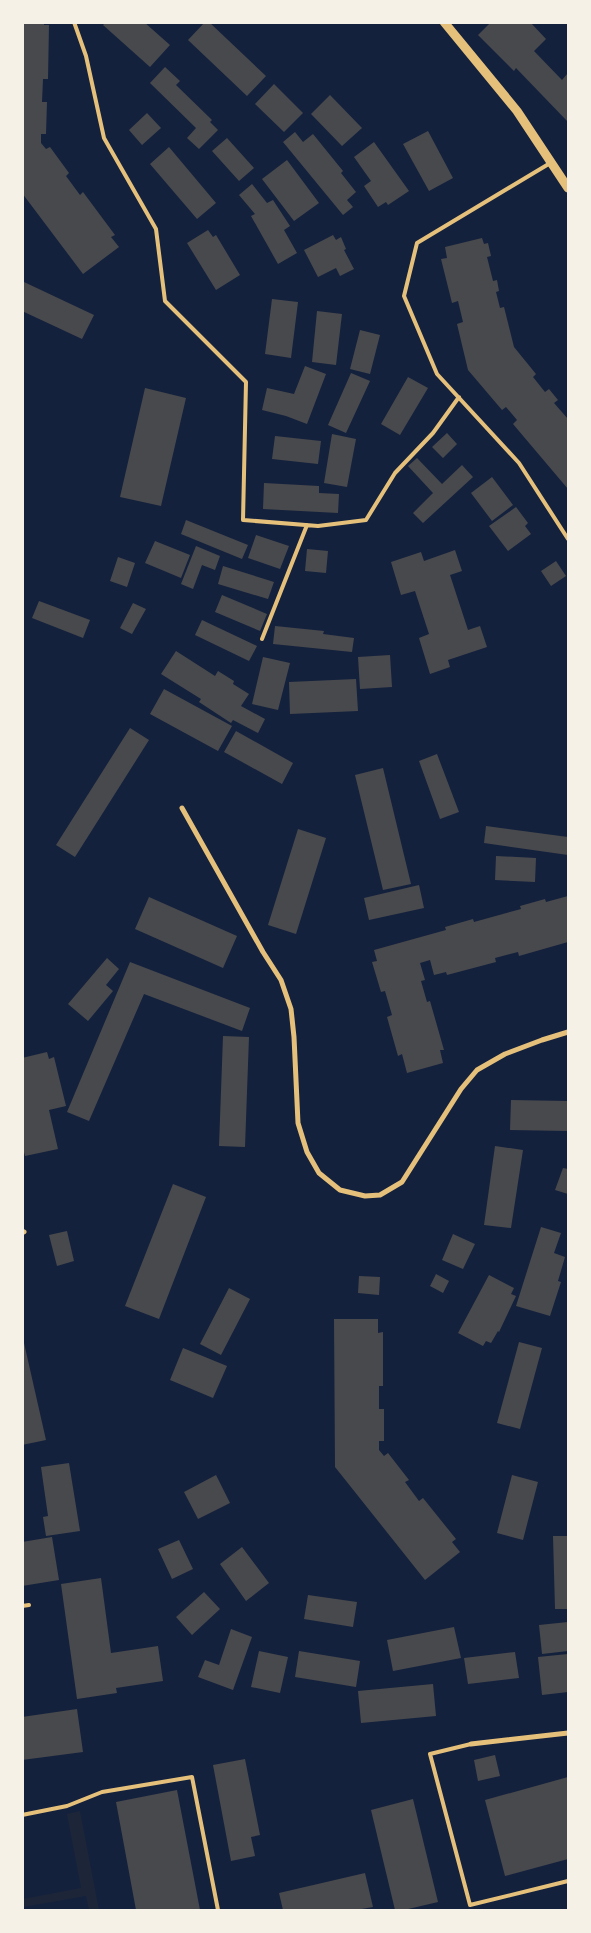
<svg xmlns="http://www.w3.org/2000/svg" width="591" height="1933" font-family="Cabin,sans-serif">
<style>
.green{fill:#1d2539}
.building{fill:#48494c}
.lines{fill:none;stroke-linecap:round;stroke-linejoin:round}
.service{stroke:#e5c07b;stroke-width:4}
.minor{stroke:#e5c07b;stroke-width:5}
.tertiary{stroke:#e5c07b;stroke-width:9}
</style>
<rect width="100%" height="100%" fill="#14213d"/>
<path class="green" d="M80,1811L99,1910H89L86,1896L23,1907V1899L81,1888L67,1814Z"/>
<path class="building" d="M22,22H44V25H49L48,79H43L42,102H47L46,134H41V143L46,149L50,147L69,173L66,176L80,195L83,192L115,235L111,237L119,247L83,274L22,193Z
M106,22H144L170,45L150,67L103,25Z
M205,22H209L266,76L247,96L188,40Z
M491,22H530L546,39L534,51L562,80L568,73V122L516,68L514,71L478,35Z
M165,67L180,81L176,85L212,120L210,122L218,130L199,149L187,138L196,128L150,83Z
M274,84L303,113L284,132L255,104Z
M330,95L362,128L342,146L311,114Z
M147,113L161,128L142,145L129,130Z
M428,131L453,178L429,191L403,144Z
M295,132L303,142L313,134L343,171L341,173L356,192L347,200L353,207L343,215L283,142Z
M227,138L254,168L239,181L212,151Z
M374,142L409,191L388,205L386,202L378,207L364,186L371,181L354,157Z
M169,147L216,203L197,219L150,164Z
M287,160L319,203L294,221L262,179Z
M252,184L267,203L273,200L290,226L284,230L297,253L278,264L251,216L255,214L239,195Z
M208,230L213,237L216,235L240,275L216,290L187,243Z
M333,235L336,240L341,237L346,249L344,250L354,269L340,276L336,268L318,277L304,250Z
M482,238L484,244L488,243L491,256L487,257L493,281L497,280L499,291L496,292L500,308L504,307L514,347L536,374L533,377L545,392L549,389L558,400L554,403L568,419V489L513,424L517,420L506,407L502,410L468,370L457,324L463,322L458,301L452,303L441,259L447,258L445,247Z
M24,282L94,315L82,339L22,311V286Z
M272,299L298,302L291,358L265,354Z
M317,311L342,314L336,365L312,362Z
M360,330L380,335L370,374L350,369Z
M305,366L326,374L307,424L286,416L262,410L267,388L294,394Z
M351,373L370,381L346,433L328,425Z
M408,377L428,388L400,435L381,424Z
M145,388L186,398L161,506L120,497Z
M447,433L457,444L443,458L432,447Z
M332,434L356,439L347,487L324,483Z
M275,436L321,441L318,464L272,459Z
M417,458L442,484L462,465L473,477L423,523L413,513L433,493L408,466Z
M492,477L513,505L492,521L471,493Z
M264,483L319,486V493L339,494L338,513L263,509Z
M516,507L528,523L525,526L531,534L508,551L489,526Z
M186,520L248,545L242,559L181,534Z
M256,535L289,546L280,569L248,558Z
M155,541L190,555L181,578L145,563Z
M196,546L220,556L215,570L202,565L193,589L181,584Z
M307,549L328,551L326,573L305,571Z
M455,550L462,571L450,575L468,630L480,626L487,647L448,660L450,667L430,674L419,638L429,634L415,591L401,595L391,562L421,552L424,561Z
M118,557L135,563L127,587L110,581Z
M556,561L566,576L551,586L541,571Z
M223,566L274,582L268,599L218,584Z
M222,595L267,614L260,631L215,612Z
M39,601L90,620L83,638L32,618Z
M133,603L146,609L132,634L120,628Z
M202,620L257,646L249,661L195,635Z
M275,626L324,631L323,634L354,638L352,652L273,644Z
M176,651L215,676L218,671L234,681L233,684L249,694L241,706L265,719L258,733L233,720L231,723L199,702L201,699L161,674Z
M390,655L392,687L360,689L358,657Z
M263,657L290,663L278,710L252,704Z
M356,679L358,711L290,714L289,682Z
M164,689L232,726L218,751L150,714Z
M130,728L149,740L75,857L56,845Z
M236,731L293,763L282,784L224,752Z
M437,754L459,812L440,819L419,761Z
M383,768L411,884L383,890L355,775Z
M486,826L568,837V855L484,843Z
M298,829L326,838L296,934L268,925Z
M496,856L536,858L535,882L495,880Z
M419,885L424,908L369,920L364,898Z
M568,896V942L519,956L518,952L495,958L496,962L447,975L446,972L434,975L430,960L420,963L425,980L421,981L427,1002L430,1001L444,1050H440L443,1063L407,1073L402,1054L398,1056L387,1017L392,1015L385,991L381,992L372,962L377,961L374,950L446,930L445,927L473,919L474,922L521,909L520,906L545,899L546,902Z
M149,897L237,936L223,968L135,929Z
M107,958L119,969L106,985L113,991L88,1021L68,1004Z
M130,962L250,1008L242,1031L144,994L89,1121L67,1112Z
M223,1036L249,1037L245,1147L219,1146Z
M47,1052L49,1059L54,1057L66,1106L49,1110L58,1149L25,1156L22,1144V1058Z
M511,1100L568,1101V1131L510,1130Z
M495,1146L523,1150L511,1228L484,1225Z
M563,1168L568,1169V1194L555,1190Z
M173,1184L206,1197L159,1319L125,1306Z
M541,1227L561,1233L554,1253L565,1257L558,1281L561,1282L550,1316L516,1306Z
M67,1231L74,1261L57,1266L49,1235Z
M453,1234L475,1244L463,1269L442,1260Z
M436,1274L449,1281L443,1293L430,1286Z
M489,1275L514,1288L511,1294L516,1296L499,1332L498,1331L491,1343L486,1341L483,1346L458,1333Z
M359,1276L380,1277L379,1295L358,1293Z
M229,1288L250,1299L221,1355L200,1344Z
M334,1319H378V1333L383,1332V1386H379V1409H384V1441H379V1450L384,1456L388,1453L409,1480L405,1482L419,1501L423,1498L456,1539L452,1542L460,1552L425,1580L335,1467Z
M22,1334L46,1440L22,1445Z
M519,1342L542,1348L520,1429L497,1423Z
M183,1348L227,1366L213,1398L170,1380Z
M69,1463L80,1531L46,1536L43,1517L48,1516L41,1467Z
M216,1475L230,1503L198,1519L184,1492Z
M512,1475L538,1482L523,1540L497,1533Z
M553,1536H568V1609H555Z
M52,1537L59,1580L22,1586V1542Z
M179,1540L193,1569L172,1579L158,1549Z
M242,1547L269,1583L246,1601L220,1564Z
M101,1578L111,1653L158,1646L163,1681L116,1688L117,1693L77,1699L61,1584Z
M204,1592L220,1609L192,1635L176,1617Z
M308,1595L357,1602L353,1627L304,1619Z
M568,1622V1651L542,1654L539,1625Z
M454,1627L461,1658L393,1671L387,1640Z
M231,1629L252,1637L233,1690L198,1677L205,1660L219,1665Z
M259,1651L288,1657L280,1693L251,1687Z
M299,1651L360,1661L356,1687L295,1677Z
M515,1652L519,1678L468,1684L464,1658Z
M568,1654V1692L542,1695L538,1657Z
M433,1684L436,1716L361,1723L358,1691Z
M77,1709L83,1752L22,1760V1717Z
M495,1755L500,1776L478,1781L474,1760Z
M245,1759L260,1835L251,1837L255,1856L231,1861L213,1765Z
M568,1777V1859L505,1876L485,1800Z
M177,1790L200,1910H136L116,1802Z
M413,1799L438,1902L404,1910H395L371,1810Z
M365,1873L373,1907L356,1910H283L279,1893Z"/>
<g class="lines">
<path class="service" d="M74,22L86,56L104,138L156,229L165,301L246,382L243,520L318,526L366,520L395,473L433,433L459,397
M552,162L417,243L404,296L437,374L519,463L568,539
M262,639L307,525
M22,1606L29,1605
M471,1744L430,1754L470,1905L568,1881
M22,1815L67,1806L102,1792L192,1777L218,1910"/>
<path class="minor" d="M182,808L263,952L281,980L291,1009L294,1037L298,1123L307,1152L319,1173L340,1190L365,1196L380,1195L402,1182L461,1089L477,1070L505,1054L542,1040L568,1032
M22,1231L24,1232
M471,1744L568,1733"/>
<path class="tertiary" d="M444,22L517,111L568,188"/>
</g>
<rect width="591" height="1933" fill="none" stroke="#f6f1e7" stroke-width="48"/>
</svg>
